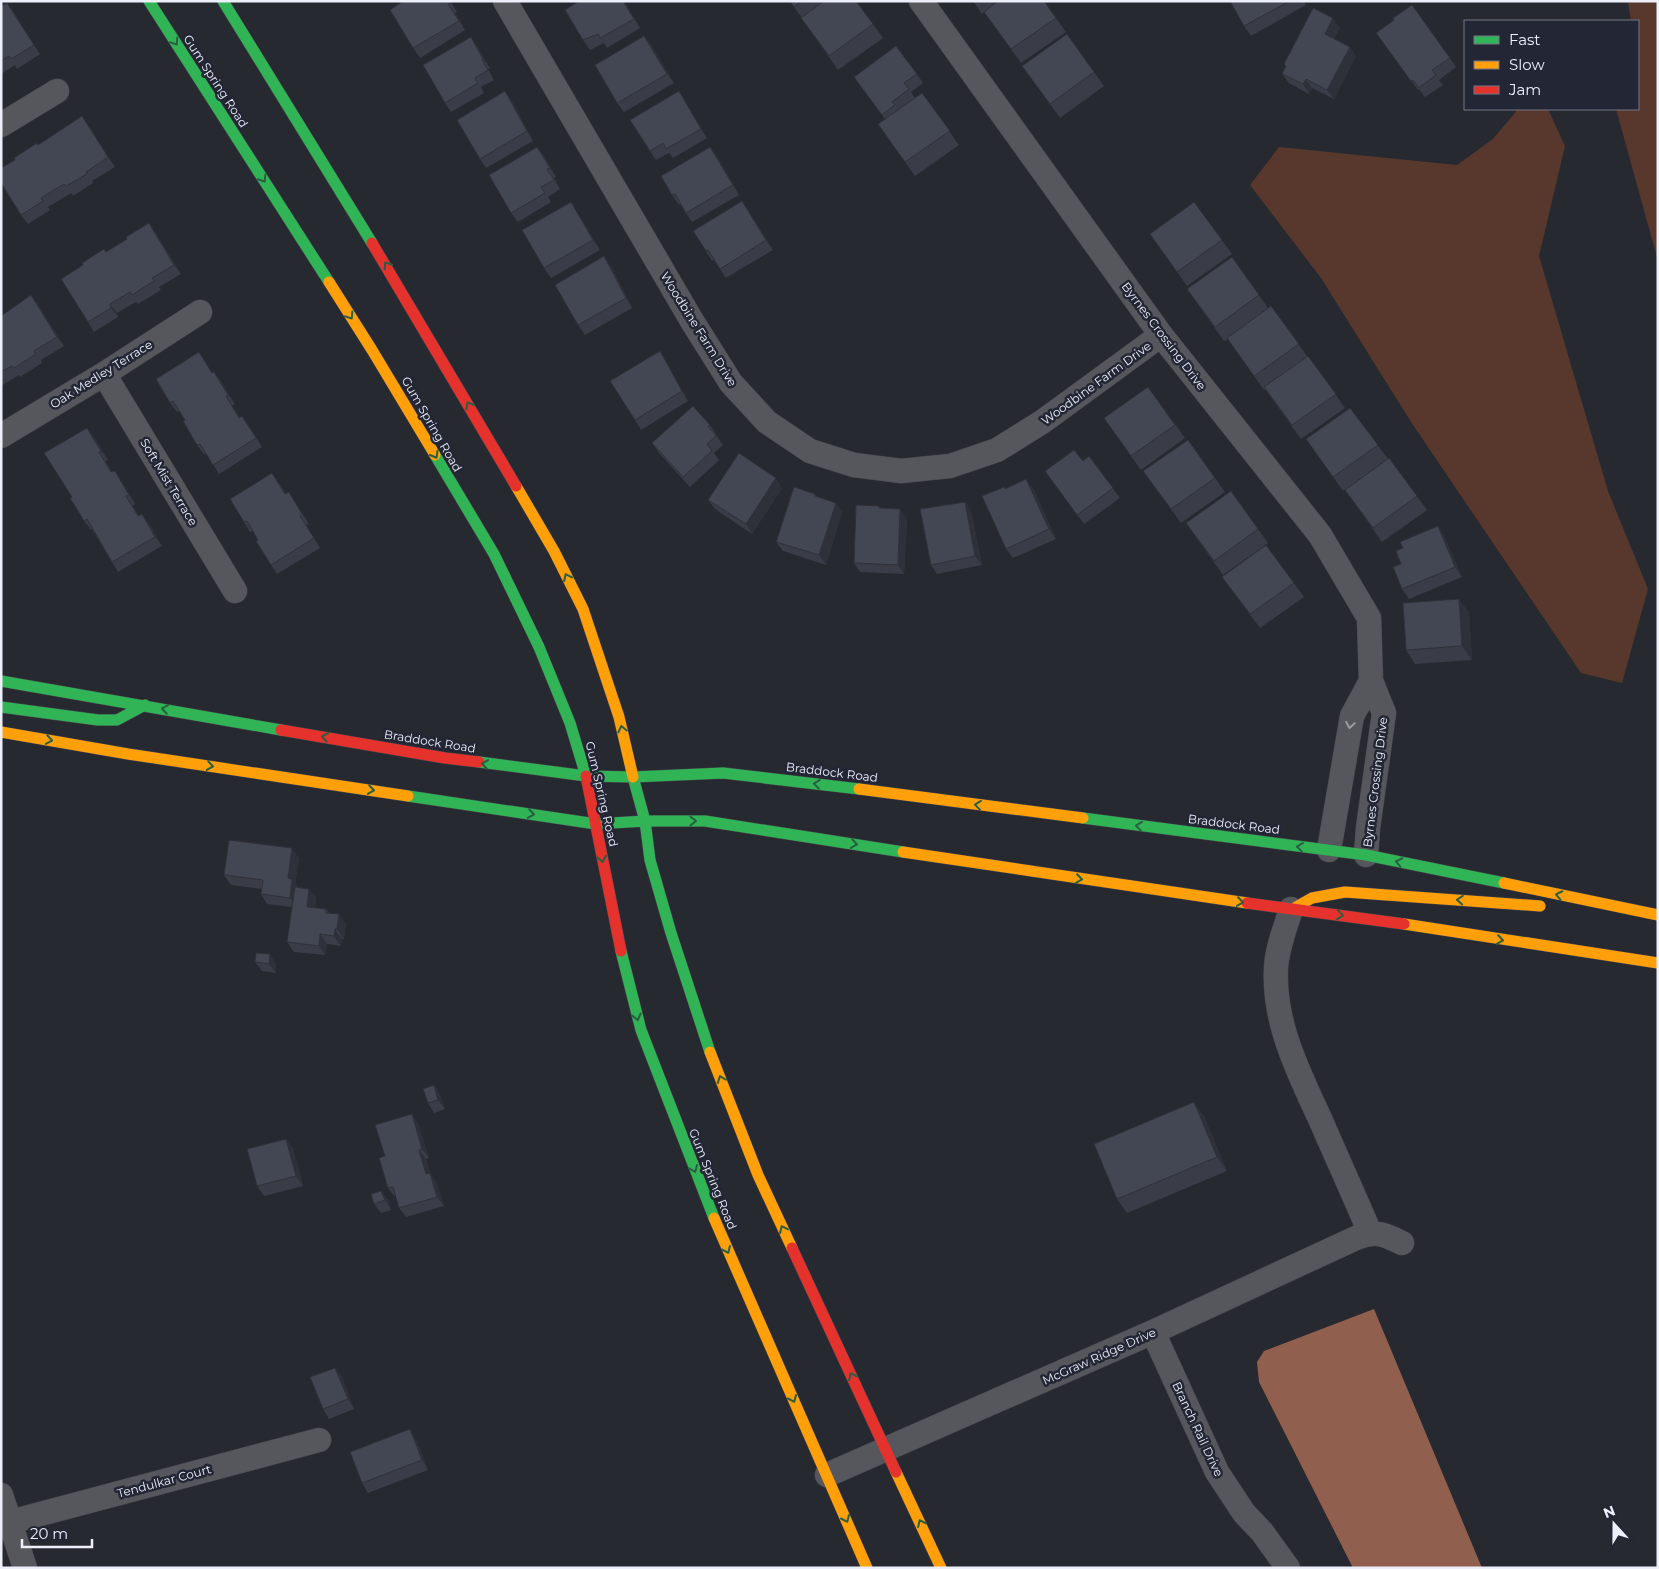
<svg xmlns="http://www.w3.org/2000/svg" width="1659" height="1569" font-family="Montserrat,sans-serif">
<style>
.green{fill:#58372c}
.water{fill:#915f4e}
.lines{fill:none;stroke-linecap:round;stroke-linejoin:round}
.street-casing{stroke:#45464e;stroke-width:25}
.fast-casing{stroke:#45464e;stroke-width:12}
.slow-casing{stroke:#45464e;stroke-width:12}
.jam-casing{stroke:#45464e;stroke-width:12}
.street{stroke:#55575c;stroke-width:24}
.fast{stroke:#30b455;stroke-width:11}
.slow{stroke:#ff9f0a;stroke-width:11}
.jam{stroke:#e5322d;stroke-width:11}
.wall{fill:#3a3c47}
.shaded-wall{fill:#2f313a}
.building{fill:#434653;stroke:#2f313a}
.oneway{stroke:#285f42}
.oneway2{stroke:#999ca3}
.labels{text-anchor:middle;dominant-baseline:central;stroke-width:5;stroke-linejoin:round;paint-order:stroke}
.street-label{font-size:12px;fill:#edf0fa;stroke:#232635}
</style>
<rect width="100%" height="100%" fill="#272931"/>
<path class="green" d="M1628,1H1658V261L1616,109H1638V21H1631Z
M1518,109H1548L1565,146L1539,256L1608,491L1648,589L1622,683L1581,673L1411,422L1321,278L1250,185L1279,147L1457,165L1493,139Z"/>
<path class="water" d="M1374,1309L1482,1568H1353L1259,1382L1257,1362L1264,1351Z"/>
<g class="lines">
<defs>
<path id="street" d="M505,1L692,321L731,383L767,422L810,451L854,465L901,471L950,466L997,450L1042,422L1161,335
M921,1L1161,335L1320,535L1369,618L1371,681L1384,713L1368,828L1366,855
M1,125L57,91
M104,374L235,591
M1,436L104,374L200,312
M1329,850L1352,716L1371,681
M1291,909C1285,929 1277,948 1276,968C1273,1023 1299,1073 1321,1121C1337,1158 1354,1195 1370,1233
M1153,1332L1217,1472L1244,1513L1262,1532L1288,1568
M827,1475L1153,1332L1356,1238C1377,1230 1384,1234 1402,1243
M1,1495L25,1568
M10,1522L319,1440"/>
<path id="fast" d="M149,1L329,282
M223,1L372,243
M435,455L494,554L539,647L570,723L586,776
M1,681L281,730
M1,707L98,720H117L145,705
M479,762L586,776L633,777L723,773L859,789
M633,777L645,821L650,860L671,933L710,1052
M408,796L596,824L645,821H705L903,852
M1083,818L1366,855L1504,883
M621,951L641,1030L714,1218"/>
<path id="slow" d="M329,282L372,350L435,455
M516,486L554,551L583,609L619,717L633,777
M1,732L128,754L408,796
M859,789L1083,818
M903,852L1247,903
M1504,883L1658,915
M1296,907L1312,898L1345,892L1540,906
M1404,924L1658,963
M710,1052L758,1175L792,1248
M714,1218L867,1568
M896,1472L941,1568"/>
<path id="jam" d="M372,243L516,486
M281,730L445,758L479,762
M586,776L621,951
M1247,903L1404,924
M792,1248L896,1472"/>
</defs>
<use href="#street" class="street-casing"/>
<use href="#fast" class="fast-casing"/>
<use href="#slow" class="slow-casing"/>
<use href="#jam" class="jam-casing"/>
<use href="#street" class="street"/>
<use href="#fast" class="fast"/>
<use href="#slow" class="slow"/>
<use href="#jam" class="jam"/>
</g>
<path class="wall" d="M403,1H450L457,12L455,13L465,30L420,58L413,48Z
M579,1H624L640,28L607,48L604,43L590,50L583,40Z
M790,1H856L883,38L838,70Z
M973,1H1044L1066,32L1021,63L984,12L982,14Z
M1230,1H1304L1306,5L1251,36L1244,26Z
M7,3L40,54L17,69L15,65L1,74V6Z
M1412,5L1456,67L1439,80L1443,85L1425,97L1419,89L1418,90L1376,33L1394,20Z
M1340,28L1334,39L1356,56L1334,99L1312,88L1309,94L1289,83L1282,74L1286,67L1284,64Z
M1067,34L1104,86L1060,118L1022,66Z
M644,36L651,45L674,83L624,112L617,103Z
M477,46L490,68L488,69L494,80L481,87L484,93L451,112L445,103Z
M917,74L923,83L911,92L915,98L922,93L959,145L915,176L878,124L885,119L861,87Z
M679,91L685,101L707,138L673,158L669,153L656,160L650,151Z
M512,101L533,141L486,168L480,159Z
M89,126L115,167L92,181L93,183L73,196L71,193L48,207L50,210L28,224L21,215L38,145Z
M537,147L544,156L556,177L554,178L560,189L548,197L551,202L518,222L511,213Z
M717,156L739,195L692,222L680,204L679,205L672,195Z
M742,201L773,250L726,278L714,260L712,261L706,251Z
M1194,202L1232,254L1187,286L1150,234Z
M577,212L600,250L551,278L544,268Z
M155,232L181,274L159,287L161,290L138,304L136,302L117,313L118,317L94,332L88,322L106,252Z
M1232,257L1268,308L1271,306L1307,356H1308L1345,408L1301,439L1265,389L1264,390L1228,339L1224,341L1187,289Z
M611,266L632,308L585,335L578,325Z
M31,295L64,346L41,360L42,363L20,377L19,375L1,386V316Z
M199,352L212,373L221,381L235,404L232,406L240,418L249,426L262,447L219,474L206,453L204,454L197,445L185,420L179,411L177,412L170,403Z
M666,361L688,401L641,430L635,420Z
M1148,387L1185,438L1141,470L1104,418Z
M1350,408L1388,459L1343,491L1306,439Z
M710,425L716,434V435L723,445L714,453L719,460L690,487L659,453L652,443Z
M94,437L108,460L105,461L112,472L121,480L135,504L133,506L139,516L149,523L162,546L118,572L112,562L92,529L91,530L84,521L72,497Z
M1188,440L1225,492L1181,523L1143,471Z
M1089,456L1120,498L1084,524L1045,471L1083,461Z
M1389,458L1427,510L1382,542L1345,490Z
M279,483L286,494L289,492L295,502L309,524L306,525L320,548L277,574L271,565L258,540L253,531L250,532L244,522Z
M1004,487L1005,488H1033L1056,539L1013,558L1006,549Z
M782,488L752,534L715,509L708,500Z
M1231,491L1268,543L1223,575L1186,523Z
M815,494L818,498L836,503L842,512L826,565L783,551L776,542Z
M879,506L881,509H900L907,519L904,574L860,572L854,563Z
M971,511L982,565L937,574L931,565Z
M1438,526L1444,536L1462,577L1409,599L1402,589L1401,564L1403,548Z
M1266,545L1304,597L1260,628L1222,577Z
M1459,599L1469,613L1472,660L1415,664L1406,650Z
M299,858L295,884L298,887L309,889L316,898L315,908L326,909L329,913L346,924L344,939H342L341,946L327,944L325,955L294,952L287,942L292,907L267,904L261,894L262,889L231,885L224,875Z
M255,962L276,964V973L262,971Z
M434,1085L440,1095L445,1109L434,1113L428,1103Z
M1204,1116L1227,1171L1127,1213L1117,1199Z
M418,1123L429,1158L426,1159L430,1173L436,1182L444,1206L406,1217L399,1208L396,1197H395L388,1188L385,1156Z
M293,1148L303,1186L264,1196L257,1186Z
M381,1191L388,1200L391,1210L381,1213L374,1204Z
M335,1368L342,1377L354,1409L329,1419L323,1409Z
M416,1439L428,1470L368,1493L362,1483Z"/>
<path class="shaded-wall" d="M623,1H624L640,28L634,19Z
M7,3L14,12L40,54L34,45Z
M1333,18L1340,28L1332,43L1325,34Z
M644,36L651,45L674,83L667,74Z
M471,37L477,46L490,68L483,59Z
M1350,47L1356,56L1334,99L1327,90Z
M1306,79L1312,88L1309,94L1303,84Z
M505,91L512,101L533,141L527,131Z
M679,91L685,101L707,138L701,129Z
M82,116L89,126L115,167L108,157Z
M537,147L544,156L556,177L550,168Z
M710,147L717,156L739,195L733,185Z
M742,201L748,210L773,250L766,240Z
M571,202L577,212L600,250L593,240Z
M149,223L155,232L181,274L174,265Z
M604,256L611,266L632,308L626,298Z
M31,295L38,304L64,346L57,337Z
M110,304L117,313L118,317L111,308Z
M660,351L666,361L688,401L682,391Z
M214,372L221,381L235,404L228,395Z
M87,428L94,437L108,460L101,451Z
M115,471L121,480L135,504L129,495Z
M776,478L782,488L752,534L746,524Z
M1026,479L1033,488L1056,539L1049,529Z
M126,496L133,506L144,526Z
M965,502L971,511L982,565L975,556Z
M836,503L842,512L826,565L819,555Z
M900,509L907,519L904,574L898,565Z
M142,514L149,523L162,546L155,537Z
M1438,526L1444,536L1462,577L1455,567Z
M1459,599L1469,613L1472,660L1462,646Z
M292,848L299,858L295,884L299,888L296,907L290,898L288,878Z
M309,889L316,898L314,916L307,907Z
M339,914L346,924L344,939L337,929Z
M335,929L342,939L341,946L334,936Z
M320,934L327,944L325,955L319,946Z
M270,954L276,964V973L269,964Z
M434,1085L440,1095L445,1109L438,1100Z
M1194,1102L1204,1116L1227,1171L1217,1157Z
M412,1114L418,1123L429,1158L422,1149Z
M286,1139L293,1148L303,1186L296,1176Z
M419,1150L426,1159L433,1183L426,1174Z
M430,1173L436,1182L444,1206L437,1197Z
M381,1191L388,1200L391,1210L385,1200Z
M335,1368L342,1377L354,1409L348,1399Z
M410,1429L416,1439L428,1470L422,1460Z"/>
<path class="building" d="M403,1H449L450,3L448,4L459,21L413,48L390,10Z
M579,1H623L634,19L600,38L598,34L583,40L565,10Z
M790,1H801L794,7Z
M824,1H856L873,24L829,56L801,18Z
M998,1H1044L1056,18L1011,49L984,12Z
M1230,1H1290L1244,26Z
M7,3L34,45L11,59L9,56L1,61V6Z
M1412,5L1450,58L1432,70L1436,75L1419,88L1413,80L1411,81L1376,33L1394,20L1393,18Z
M1313,8L1333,18L1325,34L1350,47L1327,90L1306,79L1303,84L1282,74L1286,66L1284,64Z
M1067,34L1094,72L1050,104L1022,66Z
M644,36L667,74L617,103L595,65Z
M471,37L483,59L482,60L488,70L475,78L478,83L445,103L423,65Z
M896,46L917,74L904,83L909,89L892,102L895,105L882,115L854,77Z
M505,91L527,131L480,159L457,120Z
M679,91L701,129L666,149L663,143L650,151L630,120Z
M922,93L950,131L905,162L878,124Z
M82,116L108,157L86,172L87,174L66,186L64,184L41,198L43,201L21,215L1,183V168L15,160L14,158L37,143L38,145Z
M537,147L550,168L547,169L554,180L541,187L545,193L511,213L489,175Z
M710,147L733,185L686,213L675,194L672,195L661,176Z
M742,201L766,240L720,269L708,250L706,251L693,231Z
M571,202L593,240L544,268L522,230Z
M1194,202L1222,240L1177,272L1150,234Z
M149,223L174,265L152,278L154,281L132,295L130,292L110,304L111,308L88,322L61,279L83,265L82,263L104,249L106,252L127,239L126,237Z
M604,256L626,298L578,325L555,285Z
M1232,257L1259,295L1215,327L1187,289Z
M31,295L57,337L34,351L36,354L14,368L12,366L1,372V316Z
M1271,306L1299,344L1254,376L1227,338Z
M660,351L682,391L635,420L610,381Z
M199,352L212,373L214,372L228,395L226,396L239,418L242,416L256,438L213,465L200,444L197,445L183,421L185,420L173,401L170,403L156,379Z
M1308,356L1336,394L1292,425L1264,387Z
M1148,387L1175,425L1131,456L1104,418Z
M693,406L710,425L708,426L716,436L707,444L712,451L683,477L652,443Z
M1350,408L1378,445L1333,477L1306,439Z
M87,428L101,451L99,452L111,472L115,471L129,495L126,496L138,516L142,514L155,537L112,562L87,519L84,521L70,498L72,497L44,453Z
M1188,440L1215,478L1171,509L1143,471Z
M1074,450L1083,461L1089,456L1113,488L1077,515L1045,471Z
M739,453L776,478L746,524L708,500Z
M1389,458L1417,496L1373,528L1345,490Z
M272,473L285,494L289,492L302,514L300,516L314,538L271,565L256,541L258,540L247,521L244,522L230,499Z
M1026,479L1049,529L1006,549L982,496L1004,487L1005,489Z
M794,487L815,494V496L836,503L819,555L776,542Z
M1231,491L1258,529L1214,561L1186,523Z
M965,502L975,556L931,565L920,509Z
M856,505L879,506V508L900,509L898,565L854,563Z
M1438,526L1455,567L1402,589L1393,567L1401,564L1396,551L1403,548L1400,542Z
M1266,545L1294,583L1250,614L1222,577Z
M1459,599L1462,646L1406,650L1403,603Z
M229,840L292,848L288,878L292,879L290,898L261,894L263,880L224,875Z
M295,887L309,889L307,907L326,909V913L339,914L337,929H335L334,936L320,934L319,946L287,942Z
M256,953L270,954L269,964L255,962Z
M434,1085L438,1100L428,1103L423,1089Z
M1194,1102L1217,1157L1117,1199L1094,1144Z
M412,1114L422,1149L419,1150L426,1174L430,1173L437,1197L399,1208L393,1187L388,1188L379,1158L385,1156L375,1125Z
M286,1139L296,1176L257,1186L247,1149Z
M381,1191L385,1200L374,1204L371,1194Z
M335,1368L348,1399L323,1409L310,1377Z
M410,1429L422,1460L362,1483L350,1452Z"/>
<defs><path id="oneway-chevron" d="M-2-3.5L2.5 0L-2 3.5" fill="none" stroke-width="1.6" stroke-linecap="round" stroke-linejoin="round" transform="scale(1.25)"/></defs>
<g class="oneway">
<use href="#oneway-chevron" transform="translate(175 42) rotate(57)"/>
<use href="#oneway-chevron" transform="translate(263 179) rotate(58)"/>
<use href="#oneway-chevron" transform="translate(387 265) rotate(-122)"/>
<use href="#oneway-chevron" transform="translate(350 316) rotate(57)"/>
<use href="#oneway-chevron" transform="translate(469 405) rotate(-120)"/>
<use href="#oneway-chevron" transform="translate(435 455) rotate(60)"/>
<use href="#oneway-chevron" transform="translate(567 577) rotate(-116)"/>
<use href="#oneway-chevron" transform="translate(165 709) rotate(-170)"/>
<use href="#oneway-chevron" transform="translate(622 729) rotate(-103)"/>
<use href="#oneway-chevron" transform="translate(325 737) rotate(-170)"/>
<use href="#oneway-chevron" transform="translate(49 740) rotate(10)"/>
<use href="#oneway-chevron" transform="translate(485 764) rotate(-172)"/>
<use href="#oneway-chevron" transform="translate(210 766) rotate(9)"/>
<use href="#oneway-chevron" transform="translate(817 784) rotate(-173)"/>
<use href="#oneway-chevron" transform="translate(371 790) rotate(9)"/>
<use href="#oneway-chevron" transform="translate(978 805) rotate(-173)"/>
<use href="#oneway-chevron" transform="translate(531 814) rotate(9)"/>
<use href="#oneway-chevron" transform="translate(693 821)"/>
<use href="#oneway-chevron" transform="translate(1139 826) rotate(-173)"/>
<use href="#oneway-chevron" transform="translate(854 844) rotate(9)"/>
<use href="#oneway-chevron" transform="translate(1300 847) rotate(-173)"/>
<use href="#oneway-chevron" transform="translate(602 859) rotate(79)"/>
<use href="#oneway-chevron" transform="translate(1399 862) rotate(-168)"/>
<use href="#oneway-chevron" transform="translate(1079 879) rotate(8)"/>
<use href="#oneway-chevron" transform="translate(1559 895) rotate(-168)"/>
<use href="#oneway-chevron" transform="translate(1460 900) rotate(-176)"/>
<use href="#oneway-chevron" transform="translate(1240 902) rotate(8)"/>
<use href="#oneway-chevron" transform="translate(1340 915) rotate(7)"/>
<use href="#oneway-chevron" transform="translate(1500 940) rotate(9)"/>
<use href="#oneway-chevron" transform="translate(637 1017) rotate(76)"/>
<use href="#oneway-chevron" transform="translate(721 1079) rotate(-111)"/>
<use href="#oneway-chevron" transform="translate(694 1169) rotate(68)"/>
<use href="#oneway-chevron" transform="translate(783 1229) rotate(-115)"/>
<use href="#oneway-chevron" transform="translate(727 1250) rotate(66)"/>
<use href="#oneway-chevron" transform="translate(852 1376) rotate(-116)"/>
<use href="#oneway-chevron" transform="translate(793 1399) rotate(66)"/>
<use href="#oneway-chevron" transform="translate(846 1519) rotate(66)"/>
<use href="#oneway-chevron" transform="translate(921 1523) rotate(-115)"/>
</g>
<use class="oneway2" href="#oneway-chevron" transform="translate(1350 725) rotate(99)"/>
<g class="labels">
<g class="street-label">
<text transform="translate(216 81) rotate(57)">Gum Spring Road</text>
<text transform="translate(699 329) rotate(58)">Woodbine Farm Drive</text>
<text transform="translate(1164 336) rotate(53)">Byrnes Crossing Drive</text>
<text transform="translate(101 374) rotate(-32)">Oak Medley Terrace</text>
<text transform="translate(1096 383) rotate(-36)">Woodbine Farm Drive</text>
<text transform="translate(432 424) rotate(60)">Gum Spring Road</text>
<text transform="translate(169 482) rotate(59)">Soft Mist Terrace</text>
<text transform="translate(430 741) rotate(9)">Braddock Road</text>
<text transform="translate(832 772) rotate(7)">Braddock Road</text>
<text transform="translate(1375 782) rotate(-83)">Byrnes Crossing Drive</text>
<text transform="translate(602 794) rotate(77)">Gum Spring Road</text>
<text transform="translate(1234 824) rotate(7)">Braddock Road</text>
<text transform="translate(713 1179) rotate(68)">Gum Spring Road</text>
<text transform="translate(1099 1356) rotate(-24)">McGraw Ridge Drive</text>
<text transform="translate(1198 1429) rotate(65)">Branch Rail Drive</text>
<text transform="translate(164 1481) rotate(-15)">Tendulkar Court</text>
</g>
</g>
<rect width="1659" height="1569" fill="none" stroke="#edf0fa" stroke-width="5"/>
<rect x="1464" y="20" width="175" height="90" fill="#232635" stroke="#747784"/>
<rect x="1474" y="36" width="25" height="8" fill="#30b455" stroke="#747784"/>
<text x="1509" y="45" font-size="15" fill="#edf0fa">Fast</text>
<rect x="1474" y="61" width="25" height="8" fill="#ff9f0a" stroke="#747784"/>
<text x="1509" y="70" font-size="15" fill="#edf0fa">Slow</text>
<rect x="1474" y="86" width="25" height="8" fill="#e5322d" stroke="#747784"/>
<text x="1509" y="95" font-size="15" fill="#edf0fa">Jam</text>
<g transform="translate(1614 1524) rotate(339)" stroke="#232635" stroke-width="4" paint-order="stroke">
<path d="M0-4L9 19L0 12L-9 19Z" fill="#edf0fa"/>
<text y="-8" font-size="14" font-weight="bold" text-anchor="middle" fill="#edf0fa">N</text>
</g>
<path d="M22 1539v8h70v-8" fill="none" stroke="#edf0fa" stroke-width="2.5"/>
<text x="30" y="1539" font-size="15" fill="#edf0fa" stroke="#232635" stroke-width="4" paint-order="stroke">20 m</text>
</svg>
